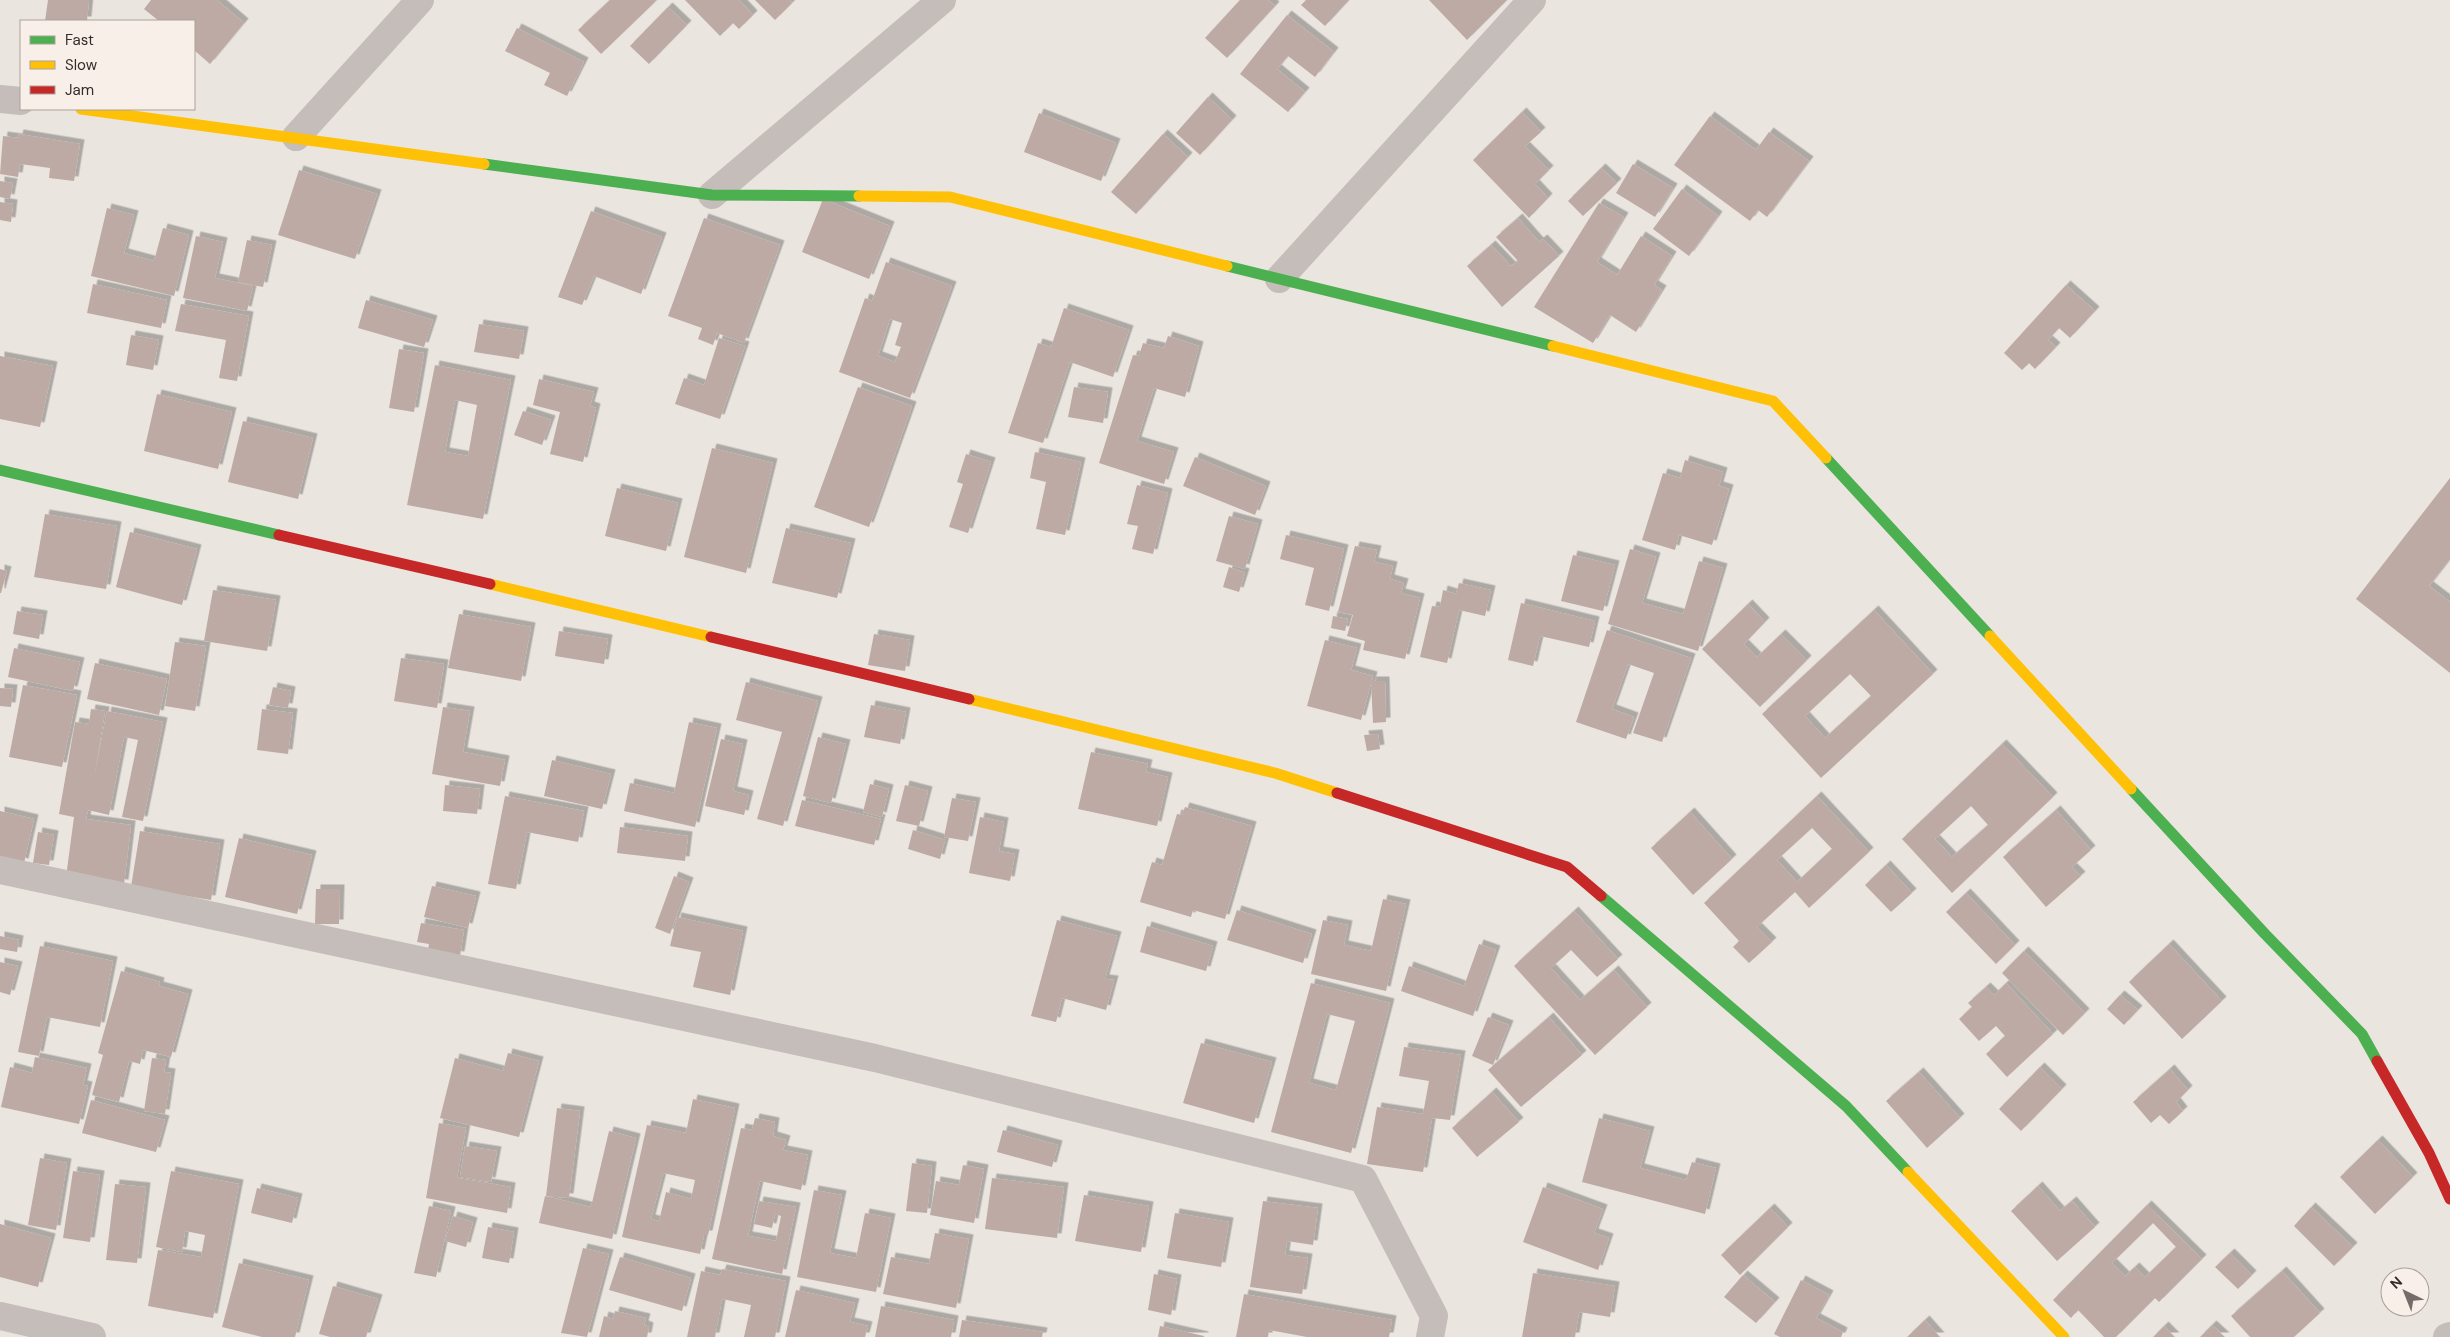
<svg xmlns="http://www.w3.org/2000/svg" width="2450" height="1337" font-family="'DM Sans',sans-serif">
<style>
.building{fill:#bdaaa4;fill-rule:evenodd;filter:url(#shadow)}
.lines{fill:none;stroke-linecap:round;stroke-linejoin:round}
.street{stroke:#c4bdb9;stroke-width:28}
.fast{stroke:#4caf50;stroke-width:11}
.slow{stroke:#ffc107;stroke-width:11}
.jam{stroke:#c62828;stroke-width:11}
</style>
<defs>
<filter id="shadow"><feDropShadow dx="4.5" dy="-4.5" stdDeviation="0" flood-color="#0004"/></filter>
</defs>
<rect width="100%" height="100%" fill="#ebe5e0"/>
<path class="building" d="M48,0H89L87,21H45Z
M151,0H217L244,23L210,64L194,50V21H159L144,9Z
M610,0H653L655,2L601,54L578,30Z
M685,0H739L753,15L739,29L733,23L720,36Z
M755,0H790L792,3L775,20Z
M1240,0H1268L1275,6L1227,58L1205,38Z
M1306,0H1349L1325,26L1301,5Z
M1429,0H1507L1467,40Z
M668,7L687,25L649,64L630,46Z
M1287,15L1334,52L1315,77L1288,56L1277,69L1305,92L1288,112L1240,74Z
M517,28L584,62L567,96L544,85L550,73L505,51Z
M1208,97L1232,120L1200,155L1176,133Z
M1522,112L1541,132L1525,146L1549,170L1535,184L1548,198L1529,218L1473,160Z
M1039,113L1116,143L1101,181L1024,152Z
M1710,116L1756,150L1769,132L1809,161L1767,217L1758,210L1750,221L1674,165Z
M19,134L80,144L74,181L49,178L50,168L20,164L18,177L0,174L3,136L18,138Z
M1163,134L1188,157L1136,214L1111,192Z
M1633,164L1673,188L1655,217L1616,193Z
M1601,168L1617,183L1583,216L1568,201Z
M299,170L377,194L355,259L278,235Z
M0,181L13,183L10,199L0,197Z
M1682,189L1718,216L1689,256L1653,229Z
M823,199L890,226L869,279L802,252Z
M0,202L13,204L11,222L0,220Z
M1599,203L1624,217L1597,262L1617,275L1641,236L1672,256L1654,285L1662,290L1636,332L1610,315L1593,343L1534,307Z
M107,208L134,215L124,253L154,261L163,228L189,235L174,296L91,276Z
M591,211L662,237L641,294L594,276L582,305L558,297Z
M704,218L780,245L744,343L717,333L713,345L698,339L702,328L668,316Z
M1518,218L1539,242L1543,239L1559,256L1502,307L1467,266L1491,245L1511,266L1518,261L1496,237Z
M196,236L223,242L215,278L253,286L247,311L183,298Z
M247,240L272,245L263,287L238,282Z
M886,262L952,286L910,398L839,372L865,298L872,301ZM890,319L902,323L895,345L901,347L895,362L878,356Z
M93,284L167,300L161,328L87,313Z
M2066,285L2095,311L2070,338L2059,328L2048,340L2056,347L2035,369L2029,363L2022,370L2004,353Z
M366,300L433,320L424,347L358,328Z
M181,304L249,316L237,381L219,378L226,340L175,331Z
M1064,308L1129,330L1113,377L1070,362L1043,443L1008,433L1038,343L1051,347Z
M479,324L524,331L519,359L474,352Z
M131,335L159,340L153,370L126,365Z
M1168,336L1199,346L1185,397L1154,388L1137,441L1174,452L1164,484L1099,463L1133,355L1139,356L1143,343L1164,348Z
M719,338L745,346L720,419L675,404L684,378L704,385Z
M399,349L424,353L414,412L389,408Z
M0,356L53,366L40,427L0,419Z
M435,365L511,380L483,519L407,505ZM455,400L477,405L468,456L445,452Z
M539,379L594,392L590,406L596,408L583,462L550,454L560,412L533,405Z
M858,387L912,406L869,527L814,507Z
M1074,387L1108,392L1103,423L1068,417Z
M157,394L232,412L218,469L144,451Z
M523,411L551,420L542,445L514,435Z
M243,421L313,438L298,499L228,482Z
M712,448L773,463L746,573L684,557Z
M1035,452L1081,462L1065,535L1036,529L1046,482L1030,478Z
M966,454L991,462L968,533L949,527L963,484L957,482Z
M1195,457L1266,486L1255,515L1183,486Z
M1685,460L1723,472L1719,486L1729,489L1712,545L1679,535L1675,550L1642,540L1663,473L1680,478Z
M2450,478V559L2429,586L2450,602V673L2356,599Z
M1137,485L1168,493L1153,554L1132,549L1138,526L1127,524Z
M617,488L678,503L666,551L605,536Z
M45,514L117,526L106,589L34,577Z
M1229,516L1258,524L1245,569L1216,561Z
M786,528L851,543L837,598L772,583Z
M130,532L197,549L182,605L116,587Z
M1286,535L1344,549L1329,611L1305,605L1314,568L1280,559Z
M1355,546L1377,550L1374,562L1393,566L1390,579L1404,583L1401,593L1420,598L1405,659L1363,650L1365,641L1347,636L1353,615L1338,612Z
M1630,549L1656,557L1642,603L1683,614L1699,561L1723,568L1698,651L1608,624Z
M1573,555L1615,565L1603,611L1561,601Z
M1229,567L1245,573L1239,592L1223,587Z
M0,569L7,571L1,593H0Z
M1459,583L1491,590L1485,616L1459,610L1447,663L1420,657L1432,606L1440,607L1443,590L1456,594Z
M213,590L276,600L267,651L204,641Z
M1521,603L1595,621L1589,647L1540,636L1533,666L1508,660Z
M1748,604L1765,622L1744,644L1757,657L1781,634L1807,660L1760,707L1702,649Z
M1874,610L1933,674L1821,778L1762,714ZM1850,674L1871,696L1825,738L1805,716Z
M17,611L43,615L39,639L13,634Z
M459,614L531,627L521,681L448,668Z
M1333,616L1348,619L1345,631L1331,628Z
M1607,630L1691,658L1662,742L1633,733L1654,673L1628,664L1612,709L1634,717L1626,739L1576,722Z
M559,631L608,639L604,664L555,656Z
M874,634L910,640L905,671L868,665Z
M1325,640L1357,648L1351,670L1373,676L1361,720L1307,706Z
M175,642L206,646L195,711L165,706Z
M14,648L80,662L73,691L8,677Z
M401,658L444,664L437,708L394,701Z
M95,663L167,679L159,715L87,699Z
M1371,681H1385L1386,722L1373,723Z
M746,682L818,701L783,826L757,819L782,732L736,720Z
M23,685L77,695L62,767L9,757Z
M273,687L291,691L288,708L269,705Z
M0,688L13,689L11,707L0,706Z
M871,705L906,712L900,744L864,737Z
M443,707L470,711L463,752L505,760L500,786L432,774Z
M91,709L105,711L94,778L107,711L163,722L143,821L122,817L138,740L124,737L109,815L88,810L86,819L131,825L124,884L66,877L74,817L59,814L75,722L89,724Z
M262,709L293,713L288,754L257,750Z
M689,722L717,728L695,827L624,811L630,783L674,793Z
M1378,734L1380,749L1367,751L1364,735Z
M818,737L846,744L831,803L803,796Z
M721,739L743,744L733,791L749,795L744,815L705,806Z
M2002,744L2053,797L1952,893L1902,839ZM1971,806L1988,825L1952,857L1935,839Z
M1091,752L1148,764L1146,772L1168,777L1157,826L1078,809Z
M552,760L611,774L602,809L544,796Z
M870,784L889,789L882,817L863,812Z
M445,785L480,789L477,814L443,811Z
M905,785L928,791L919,826L896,821Z
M505,796L584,811L578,842L527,832L516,889L488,884Z
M1817,796L1869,852L1809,908L1795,892L1757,927L1772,942L1749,963L1733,947L1739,941L1704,903ZM1812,828L1832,849L1797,882L1777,860Z
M952,798L976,802L968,841L944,837Z
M802,800L881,819L874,845L795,826Z
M1185,807L1252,826L1225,919L1193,910L1191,917L1140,902L1152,862L1162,865L1177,814L1182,815Z
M2056,810L2091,850L2072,867L2081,876L2046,907L2003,857Z
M0,811L34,819L24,863L0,857Z
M1690,812L1732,859L1693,895L1651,848Z
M980,817L1004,822L999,851L1015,854L1010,881L969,873Z
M620,827L688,836L685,861L617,853Z
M913,830L945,840L940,859L908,849Z
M140,831L220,844L211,900L131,887Z
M38,832L54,835L49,865L33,863Z
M239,838L312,855L297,914L225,897Z
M1886,865L1912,893L1891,912L1865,885Z
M674,876L689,882L670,934L655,928Z
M432,886L476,896L468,928L424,917Z
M316,889H340L339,924H315Z
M1966,893L2015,945L1996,964L1946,912Z
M1383,899L1406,904L1386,991L1311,974L1323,920L1348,925L1344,945L1371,951Z
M1237,910L1312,934L1303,963L1227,940Z
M1574,911L1618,959L1597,977L1571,950L1551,968L1580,1000L1614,970L1647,1007L1595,1055L1514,966Z
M677,917L743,931L730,995L693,987L701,952L670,946Z
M1057,920L1117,936L1105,979L1114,980L1106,1010L1062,998L1056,1022L1031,1016Z
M421,923L464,930L460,956L428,950L429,944L417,942Z
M1147,926L1213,946L1206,971L1140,952Z
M0,936L19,940L17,952L0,949Z
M1479,944L1496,950L1473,1016L1401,991L1409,966L1464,986Z
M2169,944L2222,1001L2182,1039L2129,982Z
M40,946L113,961L100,1027L47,1017L39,1056L18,1052Z
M2024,951L2085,1013L2063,1035L2002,973Z
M0,962L18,966L10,995L0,992Z
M121,971L160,982L159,986L188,994L171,1057L143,1050L140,1064L129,1061L119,1102L92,1095L103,1055L98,1053Z
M1311,983L1390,1003L1351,1153L1271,1132ZM1327,1014L1355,1021L1336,1090L1309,1083Z
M2006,983L2053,1034L2007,1077L1986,1054L2005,1036L1996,1026L1979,1041L1959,1019L1972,1007L1968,1003L1986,987L1994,995Z
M2120,995L2138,1010L2124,1025L2107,1009Z
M1488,1017L1509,1025L1493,1065L1472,1056Z
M1549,1017L1582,1055L1521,1107L1488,1070Z
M1201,1043L1272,1062L1254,1123L1183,1103Z
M1404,1047L1461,1055L1450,1120L1432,1118L1423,1172L1367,1164L1377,1107L1423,1114L1429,1081L1399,1076Z
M508,1053L539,1061L519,1137L440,1118L455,1058L503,1071Z
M35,1057L87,1068L83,1085L88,1086L79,1124L1,1107L10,1067L32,1073Z
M152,1058L166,1060L164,1072L171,1073L165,1114L144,1111Z
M2040,1067L2062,1089L2021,1131L1999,1109Z
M2170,1069L2188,1090L2176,1102L2183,1111L2169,1124L2160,1115L2151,1123L2133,1102Z
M1919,1072L1960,1118L1927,1148L1886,1101Z
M1492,1092L1519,1122L1477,1157L1452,1128Z
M693,1099L735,1108L708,1235H704L700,1254L622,1237L647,1125L686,1133ZM663,1173L695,1180L691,1199L666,1192L659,1221L651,1219Z
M91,1100L165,1120L156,1152L82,1133Z
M557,1108L580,1111L569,1198L546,1196Z
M755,1118L775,1122L773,1136L786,1140L783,1150L808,1155L801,1190L760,1181L748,1236L776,1241L781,1216L775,1214L772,1228L754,1224L759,1201L796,1207L782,1274L712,1259L741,1128L752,1130Z
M1599,1118L1650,1131L1640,1168L1686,1180L1692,1162L1716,1168L1705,1214L1582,1182Z
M439,1123L466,1128L457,1178L511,1187L507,1213L426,1198Z
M1003,1130L1058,1145L1052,1167L997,1152Z
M609,1131L636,1138L612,1239L539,1223L545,1196L591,1207Z
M2378,1140L2413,1177L2375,1214L2340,1177Z
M465,1146L497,1151L491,1182L460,1177Z
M40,1158L67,1163L56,1230L28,1225Z
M912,1163L932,1166L927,1213L906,1211Z
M963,1165L984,1169L974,1223L930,1215L936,1181L959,1185Z
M73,1171L100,1175L90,1242L63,1238Z
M171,1171L239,1184L213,1318L148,1306L158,1250L201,1257L205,1235L185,1231L182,1252L156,1247Z
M992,1178L1064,1187L1057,1238L985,1229Z
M115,1184L146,1187L137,1263L106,1260Z
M2038,1186L2060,1211L2072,1201L2095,1227L2057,1261L2011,1211Z
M1543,1187L1603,1209L1594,1233L1609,1238L1598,1270L1523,1242Z
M257,1188L298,1198L292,1223L251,1213Z
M814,1190L842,1195L830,1253L856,1258L865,1213L891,1218L876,1292L797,1277Z
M1084,1195L1149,1206L1141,1252L1075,1241Z
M1263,1201L1318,1208L1313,1245L1287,1241L1285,1255L1308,1258L1302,1294L1250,1287Z
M2147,1205L2202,1259L2159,1302L2155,1298L2116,1337H2104L2078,1310L2071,1318L2053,1300ZM2153,1223L2176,1247L2145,1277L2135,1267L2125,1276L2112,1263Z
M429,1206L451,1211L436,1277L414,1273Z
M2311,1207L2353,1247L2334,1266L2294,1226Z
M1770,1208L1788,1227L1740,1275L1721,1255Z
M1175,1213L1229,1222L1221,1267L1167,1258Z
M453,1216L473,1222L466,1247L445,1241Z
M0,1224L51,1238L38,1287L0,1277Z
M488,1227L514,1232L509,1263L482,1258Z
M935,1233L969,1239L956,1308L883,1294L891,1257L929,1264Z
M583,1248L609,1254L587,1337L561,1333Z
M2230,1253L2252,1275L2238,1289L2215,1267Z
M620,1257L691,1278L682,1311L609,1290Z
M239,1263L309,1280L295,1337H262L222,1327Z
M722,1269L786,1281L775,1337H744L751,1305L722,1299L715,1337H687L701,1271L720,1275Z
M2282,1271L2320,1313L2294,1337H2250L2231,1316Z
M1533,1273L1615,1286L1610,1317L1579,1312L1575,1337H1522Z
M1154,1274L1177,1279L1171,1315L1148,1310Z
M1743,1275L1775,1302L1756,1323L1724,1297Z
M1801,1280L1829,1295L1816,1318L1843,1332L1841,1337H1780L1774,1334Z
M333,1286L378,1299L366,1337H330L319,1334Z
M796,1290L855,1303L850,1322L868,1326L865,1337H785Z
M1244,1294L1392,1320L1389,1337H1307L1269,1330L1268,1337H1236Z
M881,1306L954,1320L951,1337H875Z
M615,1311L646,1318L644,1325L649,1327L647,1337H599L604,1316L613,1319Z
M962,1320L1043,1332L1042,1337H959Z
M1925,1320L1940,1337H1907Z
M2212,1325L2225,1337H2200Z
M1160,1326L1204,1336V1337H1158Z
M2164,1326L2175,1337H2153Z"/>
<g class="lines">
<path class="street" d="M0,99L21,101
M296,137L420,0
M712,195L942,0
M1279,279L1532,0
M0,870L875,1058L1363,1179L1434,1316L1430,1337
M0,1316L92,1337
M2447,1337L2450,1336"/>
<path class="fast" d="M484,164L712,195L859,196
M1227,266L1553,346
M1826,458L1990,636
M0,470L279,535
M2131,789L2265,934L2362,1034L2377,1061
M1601,896L1846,1106L1908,1172"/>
<path class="slow" d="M81,109L484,164
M859,196L950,197L1227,266
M1553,346L1773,401L1826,458
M490,584L711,637
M1990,636L2131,789
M969,699L1275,773L1337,793
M1908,1172L2064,1337"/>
<path class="jam" d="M279,535L490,584
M711,637L969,699
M1337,793L1567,867L1601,896
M2377,1061L2429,1153L2450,1199"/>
</g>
<rect x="20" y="20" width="175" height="90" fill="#f8efe8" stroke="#aaa19b"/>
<rect x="30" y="36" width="25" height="8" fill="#4caf50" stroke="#aaa19b"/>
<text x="65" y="45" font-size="15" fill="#342b28">Fast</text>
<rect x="30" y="61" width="25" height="8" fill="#ffc107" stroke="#aaa19b"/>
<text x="65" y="70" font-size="15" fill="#342b28">Slow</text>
<rect x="30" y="86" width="25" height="8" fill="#c62828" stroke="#aaa19b"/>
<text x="65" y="95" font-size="15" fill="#342b28">Jam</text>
<g transform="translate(2405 1292) rotate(317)"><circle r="24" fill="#f8efe8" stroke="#aaa19b"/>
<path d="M0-4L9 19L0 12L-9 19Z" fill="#746c68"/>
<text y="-8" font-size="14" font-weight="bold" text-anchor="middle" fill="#342b28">N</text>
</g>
</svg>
